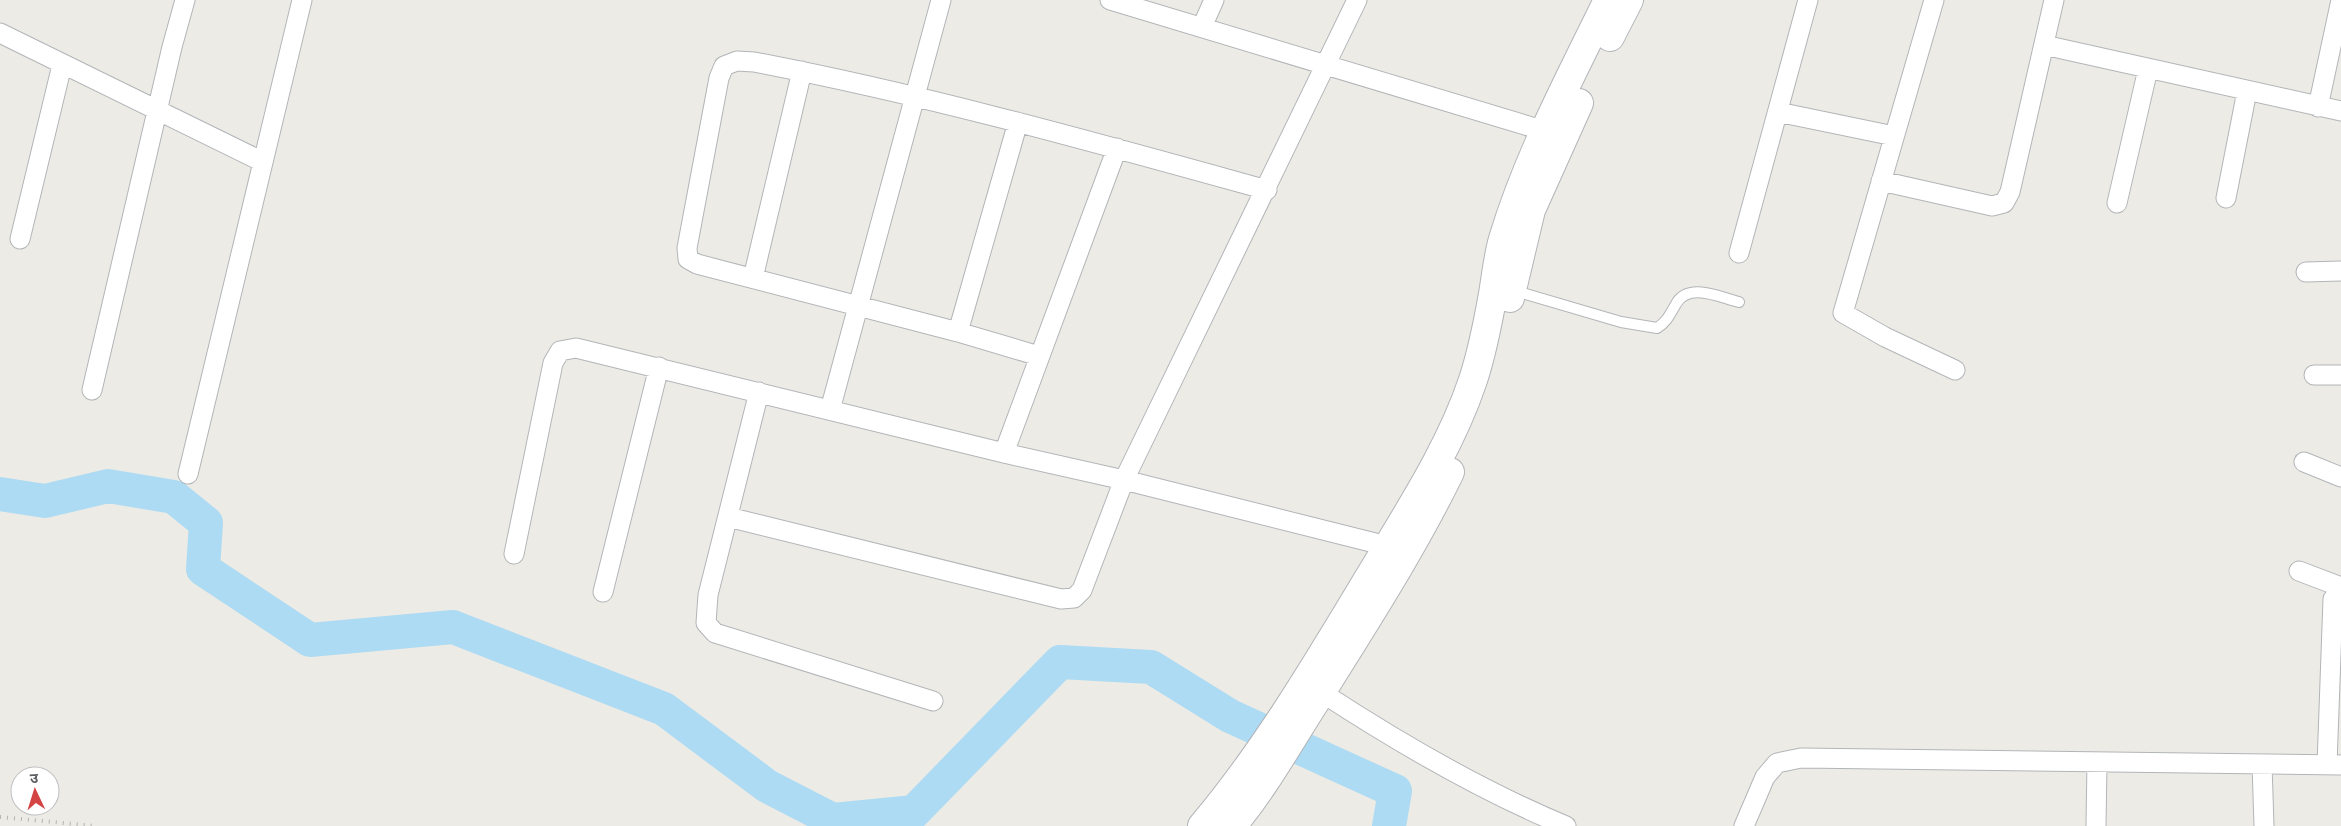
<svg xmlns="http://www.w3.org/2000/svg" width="2341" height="826" font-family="Lato,'Noto Sans Devanagari',sans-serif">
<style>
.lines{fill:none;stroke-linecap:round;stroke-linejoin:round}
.river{stroke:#aedbf4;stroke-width:34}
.lane-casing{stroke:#b2b5b8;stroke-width:12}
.street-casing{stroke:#b2b5b8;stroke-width:21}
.secondary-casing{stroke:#b1b4b8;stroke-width:30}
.lane{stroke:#fff;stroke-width:10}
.street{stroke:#fff;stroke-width:19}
.secondary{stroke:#fff;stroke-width:28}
.rail{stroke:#b2b3b3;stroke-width:4;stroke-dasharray:1 6;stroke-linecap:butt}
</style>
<rect width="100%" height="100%" fill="#edebe5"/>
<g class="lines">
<path class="river" d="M0,494L45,501L108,486L174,497L206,523L203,569L310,640L453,627L664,709L767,786L833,820L914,812L1060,662L1151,667L1230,716L1395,791L1389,826"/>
<defs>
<path id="lane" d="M1512,290L1621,322L1657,328C1667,322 1670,314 1676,304C1688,282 1719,297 1739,302"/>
<path id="street" d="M1110,0L1545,131
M1934,0L1843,313L1885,337L1955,370
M1202,27L1214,0
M0,33L263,162
M2044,45L2341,111
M2318,107L2341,0
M1778,112L1894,136
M1881,181L1992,206L2004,203L2010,192L2054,0
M2226,198L2247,91
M2117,203L2148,69
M20,239L62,65
M1739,253L1808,0
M2306,272L2341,271
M753,278L802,71
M958,332L1018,122
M1039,356L958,332L697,264L688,259L687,248L719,78L724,66L737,61L754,62C927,95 1097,143 1267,190
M2314,375H2341
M92,390L172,47L185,0
M759,392L708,595L706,623L715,633L933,701
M830,410L941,0
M1004,453L1117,148
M2304,462L2341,477
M188,474L302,0
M728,517L1061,599L1074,598L1082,590L1124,480L1357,0
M514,554L553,363L560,351L576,348L1004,453L1124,480L1387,546
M2299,571L2341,587
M603,592L659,367
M1321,692C1399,743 1479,790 1566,826
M2262,764L2264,826
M2327,765L2333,599
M1744,826L1765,777L1777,763L1801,758L2341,765
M2096,826L2097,762"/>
<path id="secondary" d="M1610,37L1629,0
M1510,298L1531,210L1579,103
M1202,826C1267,749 1319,660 1371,574C1408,512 1450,449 1473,380C1482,353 1488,322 1493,294C1496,276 1498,256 1503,239C1528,156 1570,78 1608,0
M1232,826C1265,787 1291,739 1319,696C1365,622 1412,550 1450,472"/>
</defs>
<use href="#lane" class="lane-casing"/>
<use href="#street" class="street-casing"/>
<use href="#secondary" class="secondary-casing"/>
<use href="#lane" class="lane"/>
<use href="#street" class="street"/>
<use href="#secondary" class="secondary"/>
<path class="rail" d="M0,817L95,826"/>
</g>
<g transform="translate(35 791) rotate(356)"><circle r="24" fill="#ffffff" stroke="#bebfc1"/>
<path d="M0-4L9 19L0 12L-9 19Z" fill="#d34445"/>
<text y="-8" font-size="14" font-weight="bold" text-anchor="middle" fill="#5d6063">उ</text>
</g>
</svg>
